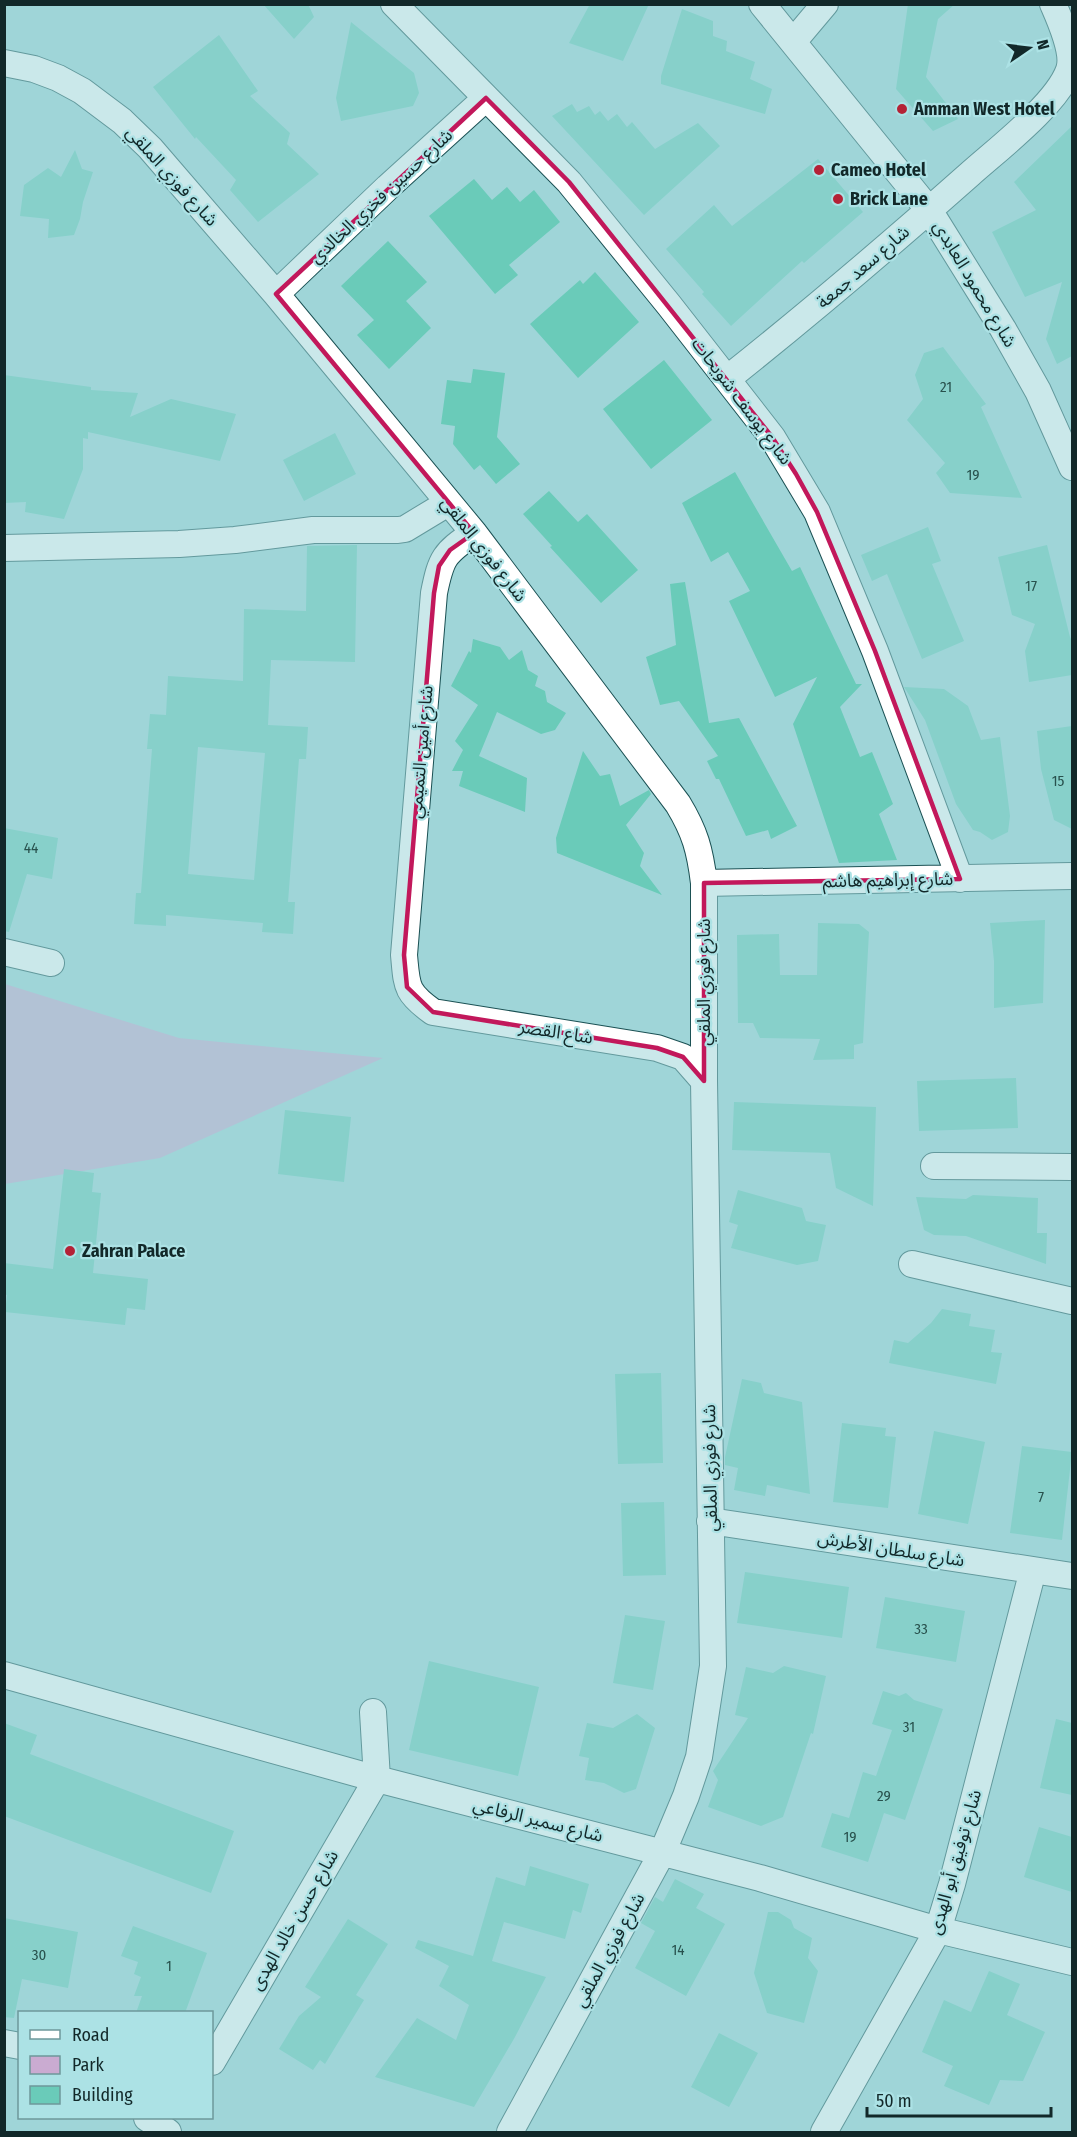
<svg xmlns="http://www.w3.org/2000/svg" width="1077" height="2137" font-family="'Fira Sans Condensed','Noto Sans Arabic',sans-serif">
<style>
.green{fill:#caabd1}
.building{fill:#6acbb9;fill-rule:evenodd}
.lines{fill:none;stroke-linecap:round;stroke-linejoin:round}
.minor-casing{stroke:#1b5154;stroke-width:28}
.minor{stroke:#fff;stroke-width:26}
.marked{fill:none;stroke:#c2185b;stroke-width:4.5;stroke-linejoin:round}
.poi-dot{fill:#b42236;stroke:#ace2e5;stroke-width:2}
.labels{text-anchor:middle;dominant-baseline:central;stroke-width:4.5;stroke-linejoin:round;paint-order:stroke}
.number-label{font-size:15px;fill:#28514d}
.poi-label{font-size:18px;font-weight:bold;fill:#122829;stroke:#ace2e5;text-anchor:start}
.street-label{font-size:18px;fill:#122829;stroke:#ace2e5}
</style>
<rect width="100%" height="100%" fill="#9fd5d8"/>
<path class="green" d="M5,984L179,1038L383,1058L160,1158L5,1184Z"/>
<path class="building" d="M263,4H308L314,17L294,39Z
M590,4H649L623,61L569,43Z
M908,4H955L938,19L926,77L958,119L933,131L896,89Z
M682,9L713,21V36L727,41L726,51L755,62L750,79L772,89L765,114L661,84V76Z
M351,22L414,73L419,93L413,106L341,121L336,98Z
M219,35L258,91L250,96L290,133L287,144L319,174L258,222L230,190L236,180L196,137L195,139L153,87Z
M572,104L577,112L589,106L595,115L600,111L608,121L617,114L627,127L632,122L655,149L698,123L720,146L644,215L552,116Z
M1072,126V356L1057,364L1046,339L1062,282L1025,297L992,232L1036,210L1014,182Z
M75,150L82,169L93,172L83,202L80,219L74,235L48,238L49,219L20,216L24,185L48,168L61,177Z
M818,159L863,212L804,263L802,261L731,326L702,294L704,292L666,249L714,205L732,226Z
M474,179L492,200L507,187L520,202L534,190L560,222L509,265L518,275L495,294L429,216Z
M388,241L427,282L406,301L431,328L389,369L357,335L374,320L341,286Z
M595,272L639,322L578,378L530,324L580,280L583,284Z
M943,347L986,404L981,407L1022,498L950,493L936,473L945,463L907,420L923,399L915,375L924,353Z
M664,360L712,420L651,469L603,409Z
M473,369L505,373L497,437L520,464L496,484L480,465L474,470L453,444L455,426L441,424L447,380L471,383Z
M4,375L91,387V390L138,393L130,417L171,399L236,414L220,461L88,432V439L83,438V469L64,519L25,512L26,502L4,503Z
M335,433L356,474L304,501L283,460Z
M735,472L792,571L800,567L856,684H862L840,707L860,757L872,752L893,804L879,814L897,860L839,863L793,724L817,677L775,697L729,601L750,591L728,552L711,562L682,503Z
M549,491L578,522L587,514L638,570L601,603L550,547L552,546L523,514Z
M928,527L941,561L932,564L964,641L922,659L887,574L872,581L861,555Z
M357,545L355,662L271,660L268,725L308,727L306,759H299L288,902H295L293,934L262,932L263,923L166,915V926L134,924L136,893H141L152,749H147L150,714L166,715L168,676L243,681L244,609L306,611L307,546ZM198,747L265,753L254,880L188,874Z
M1047,545L1070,637L1072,641V675L1029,682L1025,651L1035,624L1012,615L998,557Z
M685,582L709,723L739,718L797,826L771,839L768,830L746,836L719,779H716L707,761L718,756L679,701L660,705L646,657L676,645L670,584Z
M473,639L500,647L509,660L522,650L528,670L538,676L535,686L545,691L547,702L566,713L555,730L541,734L497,712L479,756L527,778L525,812L459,786L463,771H452L463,750L455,741L478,705L451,686L469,651L471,653Z
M904,687L944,689L968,706L981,740L1000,737L1010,816L1008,832L992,840L980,832L973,830L956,804L925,720Z
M1072,726V829L1054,820L1041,769L1037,731Z
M583,751L600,776L610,774L620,806L649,790L651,794L626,825L644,853L640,866L662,895L557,853L556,838Z
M4,828L58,838L52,879L27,874L9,932L4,931Z
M1045,920L1043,1003L994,1008V961L990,923Z
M818,923L859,924L869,932L863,1043L854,1045V1059L813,1060L820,1039L760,1038L753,1023H738L737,935L779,934L780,975H817Z
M1016,1078L1018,1128L919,1131L917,1081Z
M734,1102L876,1107L873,1206L836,1188L830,1153L732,1150Z
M285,1110L351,1117L344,1182L278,1174Z
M64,1169L94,1173L92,1192L101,1193L93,1273L148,1279L145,1310L127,1308L125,1325L5,1312L7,1295L4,1294V1263L53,1269Z
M738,1190L802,1208L806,1221L826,1225L818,1261L797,1265L731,1248L738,1225L729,1222Z
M973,1195L1038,1198L1037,1233H1047L1046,1264L966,1236L934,1235L924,1230L916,1197L966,1199Z
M942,1309L971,1314L969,1326L995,1330L991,1352L1002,1353L996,1384L889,1363L894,1340L908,1343L931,1323Z
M661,1373L663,1463L618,1464L615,1374Z
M742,1379L761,1383L764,1393L802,1402L810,1494L767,1485L765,1496L734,1490L738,1468L725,1465V1457Z
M842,1423L886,1428L885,1436L896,1437L888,1508L833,1502Z
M934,1431L985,1442L968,1524L918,1514Z
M1022,1446L1072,1452L1062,1540L1010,1533Z
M664,1502L666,1575L623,1576L621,1503Z
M745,1572L849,1587L842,1638L737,1623Z
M885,1597L965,1611L956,1662L876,1648Z
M625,1615L665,1621L653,1690L613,1683Z
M429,1661L539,1687L518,1776L409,1750Z
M784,1666L826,1676L813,1734L811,1733L783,1817L761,1826L708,1807L718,1780L713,1771L748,1718L735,1715L746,1667L773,1673Z
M883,1691L899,1696L906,1693L914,1700L943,1709L905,1820L884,1813L868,1862L821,1847L832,1813L849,1818L863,1772L876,1776L892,1730L872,1724Z
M637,1714L655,1728L636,1789L624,1793L604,1783L585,1780L589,1758L579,1756L587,1723L613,1728Z
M1056,1719L1072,1723V1795L1040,1788Z
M4,1723L37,1735L30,1754L234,1831L211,1893L4,1816Z
M1039,1827L1072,1837V1892L1024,1877Z
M530,1866L589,1884L581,1913L573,1910L565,1939L504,1922L492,1961L546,1977L515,2037L474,2107L375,2077L417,2018L456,2040L469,2005L439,1986L449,1966L415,1948L418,1940L473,1956L496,1877L525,1886Z
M675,1879L704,1894L696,1908L725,1924L686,1996L635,1968L655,1931L641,1923L655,1897L663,1902Z
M768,1912H778L791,1920L794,1928L812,1938L808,1958L818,1971L804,2023L767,2013L754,1973Z
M4,1918L78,1932L68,1988L22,1979L14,2018L4,2017Z
M348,1919L388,1944L356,1995L364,2000L325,2064L320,2060L313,2070L279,2049L299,2016L321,1997L305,1987Z
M133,1926L207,1953L185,2013H136L142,1996H134L141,1977L134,1974L138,1962L121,1956Z
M989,1971L1020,1984L1007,2015L1045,2032L1023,2081L1000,2080L989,2105L944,2086L953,2066L922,2052L944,2000L971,2012Z
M719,2033L758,2053L729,2107L691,2087Z"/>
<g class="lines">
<defs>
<path id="minor" d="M394,4L569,182L669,305L772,437L817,512L875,651L960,879
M762,4L929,210L1003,329L1038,391L1072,467
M793,42L825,4
M4,63L34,69L58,78L82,91L122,121L150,148L276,294L474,533L678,804C695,832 700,850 704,883V1081L713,1666L699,1757L686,1796L663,1851L510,2132
M276,294L388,187L486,98
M727,379C810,313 891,244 970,174C998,149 1057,104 1069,70C1075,53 1060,20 1053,4
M474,533C444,553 441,558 434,593L404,955C407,986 405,992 433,1012L657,1048L683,1057L704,1081
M4,548L179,544L235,540L313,530H398L405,529L448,503
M704,883L1072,876
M4,952L51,963
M934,1166L1072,1167
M912,1264L1072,1301
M710,1521L1072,1576
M4,1675L377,1779L760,1878L938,1930L1072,1962
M4,2043L20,2046
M212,2062L377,1779L373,1712
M147,2118L168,2132
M824,2132L938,1930L952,1884L1033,1570"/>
</defs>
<use href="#minor" class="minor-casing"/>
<use href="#minor" class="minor"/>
</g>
<path d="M0 0H1077V2137H0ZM486,98L569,182L772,437L796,474L817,512L875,651L960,879L704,883V1081L683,1057L657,1048L433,1012L407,987L404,955L434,593L439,566L450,550L474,533L276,294Z" fill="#9fd5d8" fill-opacity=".55" fill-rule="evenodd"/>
<path class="marked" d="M486,98L569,182L772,437L796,474L817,512L875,651L960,879L704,883V1081L683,1057L657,1048L433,1012L407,987L404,955L434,593L439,566L450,550L474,533L276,294Z"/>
<g class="poi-dot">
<circle cx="902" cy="109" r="6"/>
<circle cx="819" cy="170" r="6"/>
<circle cx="838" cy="199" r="6"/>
<circle cx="70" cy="1251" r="6"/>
</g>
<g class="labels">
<g class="number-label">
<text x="946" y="387">21</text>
<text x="973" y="475">19</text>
<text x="1031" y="586">17</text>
<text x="1058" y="781">15</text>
<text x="31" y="848">44</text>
<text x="1041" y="1497">7</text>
<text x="921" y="1629">33</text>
<text x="909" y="1727">31</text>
<text x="884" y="1796">29</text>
<text x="850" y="1837">19</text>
<text x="678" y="1950">14</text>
<text x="39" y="1955">30</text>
<text x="169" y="1966">1</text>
</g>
<g class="poi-label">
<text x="914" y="109">Amman West Hotel</text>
<text x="831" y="170">Cameo Hotel</text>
<text x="850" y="199">Brick Lane</text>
<text x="82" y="1251">Zahran Palace</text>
</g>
<g class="street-label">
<text transform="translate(172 176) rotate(48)">شارع فوزي الملقي</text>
<text transform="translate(381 196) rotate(-43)">شارع حسين فخري الخالدي</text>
<text transform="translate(863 267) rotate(-41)">شارع سعد جمعة</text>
<text transform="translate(975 284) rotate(59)">شارع محمود العابدي</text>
<text transform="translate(742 401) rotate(53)">شارع يوسف شويحات</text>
<text transform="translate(484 549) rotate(52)">شارع فوزي الملقي</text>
<text transform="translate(421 752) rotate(-85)">شارع أمين التميمي</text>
<text transform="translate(888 880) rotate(-1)">شارع إبراهيم هاشم</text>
<text transform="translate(704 982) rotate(-90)">شارع فوزي الملقي</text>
<text transform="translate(556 1032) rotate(9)">شاع القصر</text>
<text transform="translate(710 1468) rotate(-91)">شارع فوزي الملقي</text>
<text transform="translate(891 1549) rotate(9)">شارع سلطان الأطرش</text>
<text transform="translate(538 1820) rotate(14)">شارع سمير الرفاعي</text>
<text transform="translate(955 1862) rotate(-74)">شارع توفيق أبو الهدى</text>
<text transform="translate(294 1920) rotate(-60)">شارع حسن خالد الهدى</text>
<text transform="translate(609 1950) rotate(-61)">شارع فوزي الملقي</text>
</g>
</g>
<rect width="1077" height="2137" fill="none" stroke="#122829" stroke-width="12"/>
<rect x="18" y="2011" width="195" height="108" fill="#ace2e5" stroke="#6e989a" stroke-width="1.5"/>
<rect x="30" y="2030" width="30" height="9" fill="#ffffff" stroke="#6e989a" stroke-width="1.5"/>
<text x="72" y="2041" font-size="18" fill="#122829">Road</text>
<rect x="30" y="2056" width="30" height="18" fill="#caabd1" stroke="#6e989a" stroke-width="1.5"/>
<text x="72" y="2071" font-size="18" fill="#122829">Park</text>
<rect x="30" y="2086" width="30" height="18" fill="#6acbb9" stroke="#6e989a" stroke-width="1.5"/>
<text x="72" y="2101" font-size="18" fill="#122829">Building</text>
<g transform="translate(1029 48) rotate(76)" stroke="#ace2e5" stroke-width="4.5" paint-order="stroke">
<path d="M0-4.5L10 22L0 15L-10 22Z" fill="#122829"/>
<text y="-9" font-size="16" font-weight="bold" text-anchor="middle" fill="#122829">N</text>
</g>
<path d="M867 2107v9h184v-9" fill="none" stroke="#122829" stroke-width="3"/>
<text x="876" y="2107" font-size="18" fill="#122829" stroke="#ace2e5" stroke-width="4.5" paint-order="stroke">50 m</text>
</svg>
